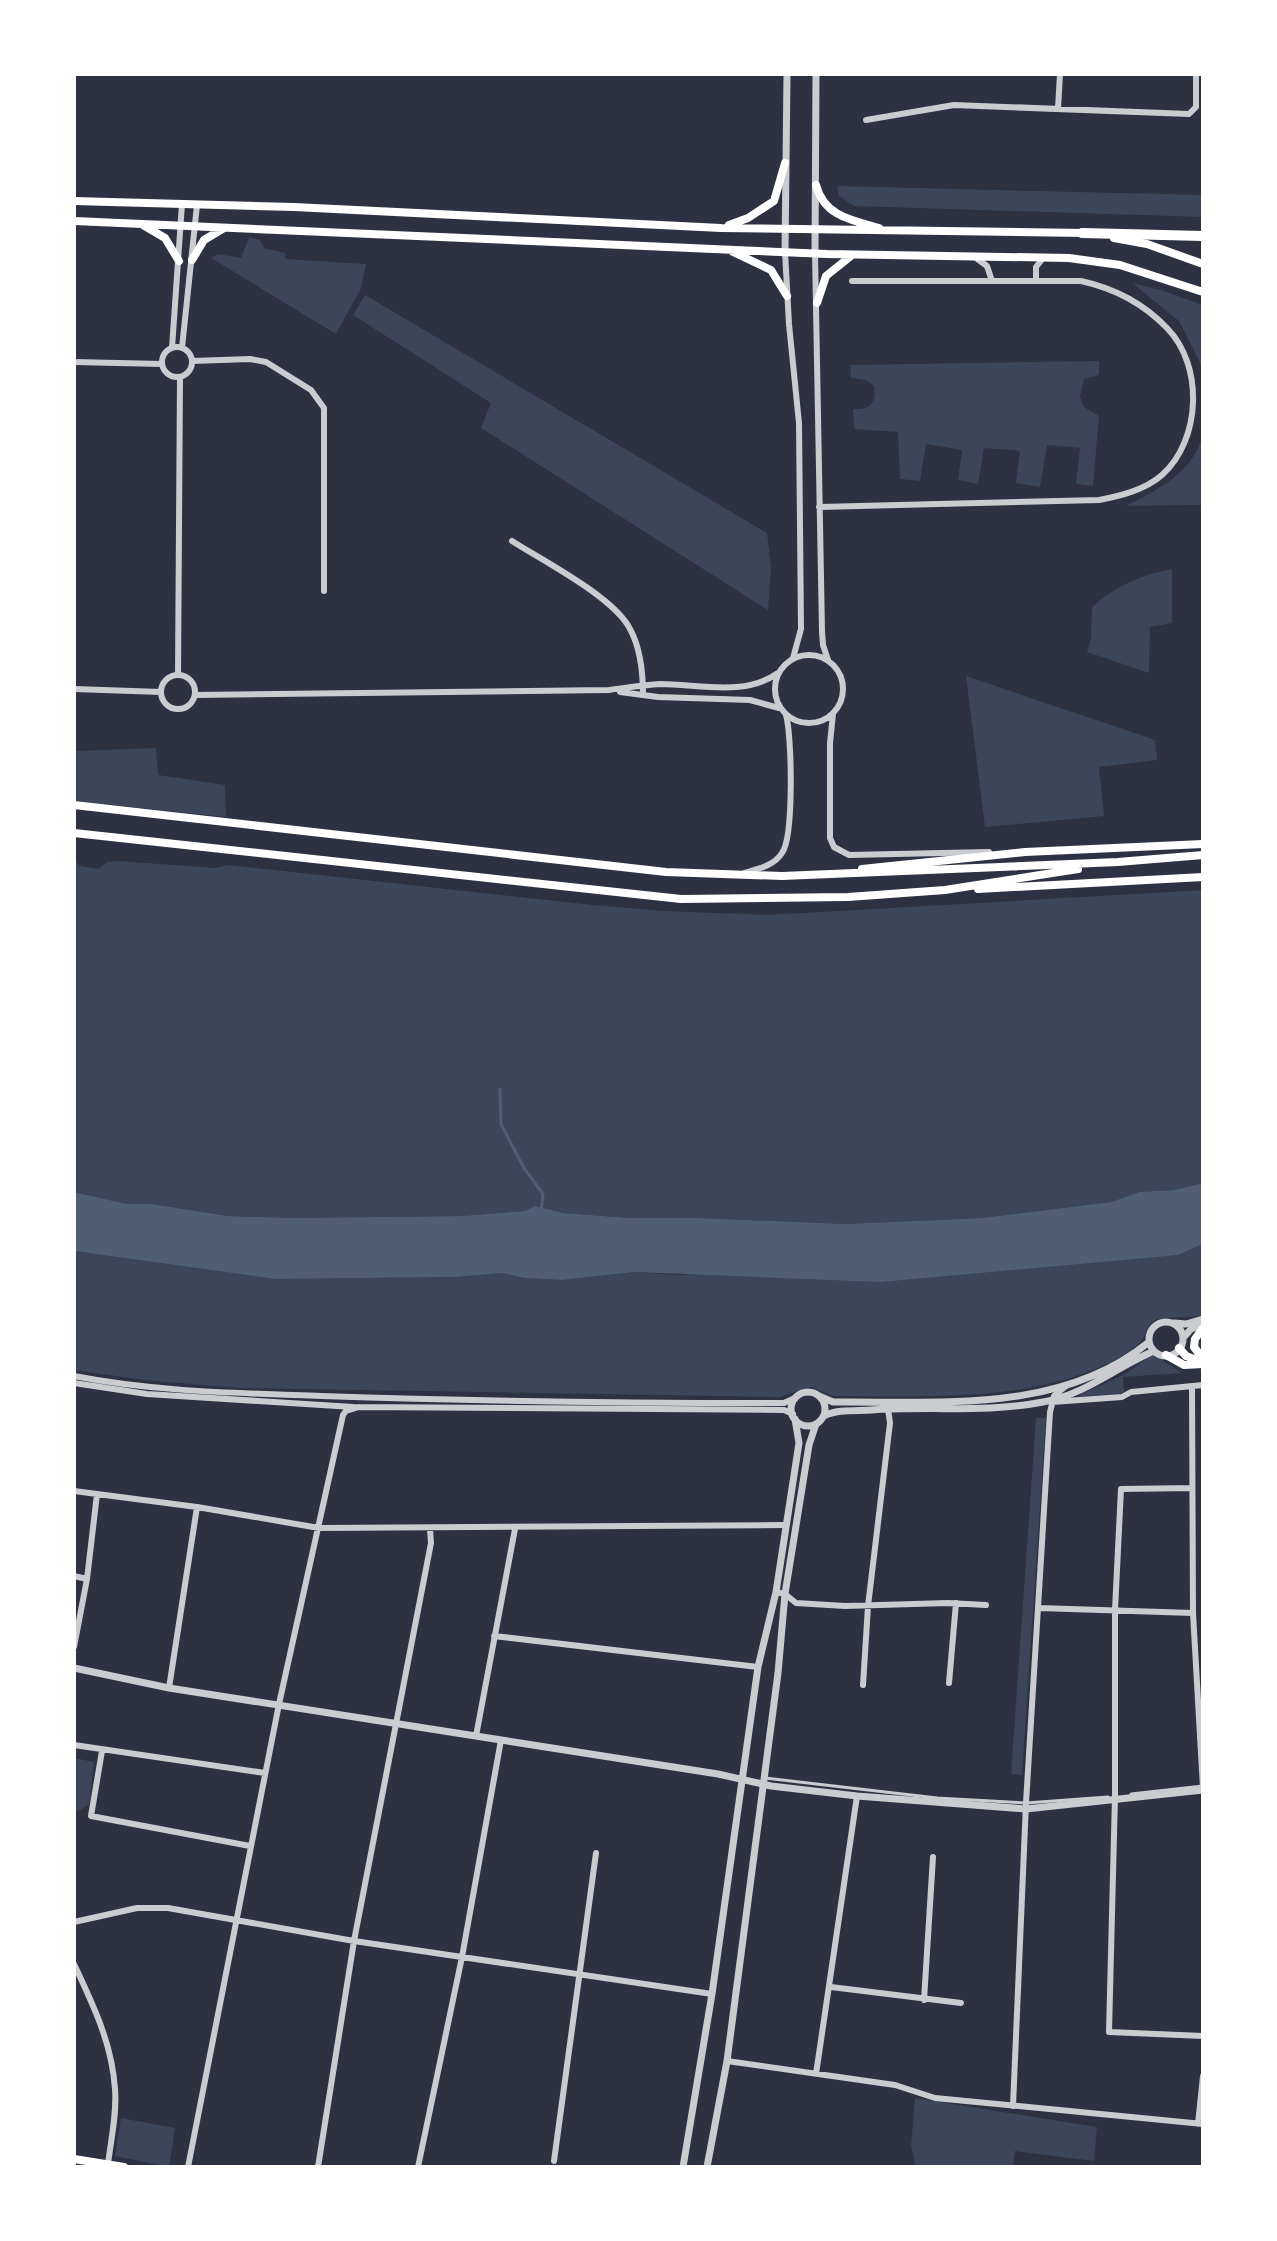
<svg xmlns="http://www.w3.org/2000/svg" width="1277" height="2241" font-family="'DM Sans',sans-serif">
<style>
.green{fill:#3c4559}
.water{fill:#4f5d75}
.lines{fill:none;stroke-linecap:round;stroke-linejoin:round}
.stream{stroke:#4f5d75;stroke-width:3}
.service{stroke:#caccd0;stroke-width:3}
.minor{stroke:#caccd0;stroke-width:6}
.tertiary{stroke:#caccd0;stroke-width:7}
.secondary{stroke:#fff;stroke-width:8}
.trunk{stroke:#fff;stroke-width:10}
</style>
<rect width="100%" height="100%" fill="#2d3142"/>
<path class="green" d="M837,186L1203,195V217L854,206L839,196Z
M249,237L260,240L264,248L285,253V259L366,264L361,288L336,334L211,258L218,254L241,258Z
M1132,283L1161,290L1203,305V369L1179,321Z
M365,295L767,533L771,568L768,610L481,428L491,403L353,315Z
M1099,361V375L1084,379L1080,397L1084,407L1099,416L1093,486L1076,484L1080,448L1047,445L1040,487L1016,483L1020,451L984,448L978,484L958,480L962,450L926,444L920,481L900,479L898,432L854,429L853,409C870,410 877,403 874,386L866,380L851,378L850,365Z
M1203,434V505L1126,506C1159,489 1193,473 1203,434Z
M1172,569V623L1150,627L1149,673L1087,652L1091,638L1092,607C1116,586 1140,575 1172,569Z
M966,676L1155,740L1157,760L1099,767L1104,816L985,827Z
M156,748L158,775L225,785L226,817L74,801V751Z
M74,860L80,866L98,869L107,862L117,861L216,868L228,865L593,905L664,911L768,915L1203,890V1183L1174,1190L1139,1192L1111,1202L982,1218L846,1224L699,1218H630L563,1213L535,1206L526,1211L461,1216L291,1218L228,1216L152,1204H127L74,1192Z
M1203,1244V1315C1195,1317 1157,1318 1155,1320C1148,1324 1146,1334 1142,1340C1133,1352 1108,1364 1095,1369C1014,1403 919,1395 833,1396L811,1387L779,1397L237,1388L144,1380L74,1370V1251L275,1279L456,1277L502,1273L524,1278L562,1280L635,1272L679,1275L1178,1255Z
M1153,1354L1182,1373L1123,1377L1124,1393L1076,1397L1127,1373Z
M1036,1418H1046L1022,1775L1011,1774Z
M74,1758L94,1762L89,1805L74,1813Z
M915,2098L1097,2127L1094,2161L1015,2151L1013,2167H916L911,2146Z
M121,2118L175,2128L169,2167L115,2156Z"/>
<path class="water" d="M1203,1183V1244L1178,1255L880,1282L635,1272L562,1280L524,1278L502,1273L456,1277L275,1279L74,1251V1192L127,1204H152L228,1216L291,1218L461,1216L525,1211L535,1206L563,1213L630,1218H699L846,1224L982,1218L1111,1202L1139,1192L1174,1190Z"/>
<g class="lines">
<path class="stream" d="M500,1089L501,1124L524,1168L543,1194L541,1213"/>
<path class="service" d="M765,1778L937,1798L1026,1803L1108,1797
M1131,1794L1203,1786"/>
<path class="minor" d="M1058,109L1060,74
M866,120L954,105L1189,114L1196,107V74
M785,252L789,324L799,423L801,629L793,658
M815,253L822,631L823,645L828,660
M976,258L987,266L992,281
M1036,281V267L1044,257
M162 362a15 15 0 1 1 30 0a15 15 0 1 1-30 0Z
M172,348L182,204
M182,348L197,205
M192,361L250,359L266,362L311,390L324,408V591
M74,362L162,364
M819,507L1099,500C1120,496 1145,490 1162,475C1201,440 1204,366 1167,328C1144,304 1113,288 1081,281H852
M512,541C543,561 614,597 630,629C641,649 643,672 643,695
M775 689a34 34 0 1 1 68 0a34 34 0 1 1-68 0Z
M178,675L180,377
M161 692a17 17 0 1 1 34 0a17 17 0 1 1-34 0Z
M74,689L161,692
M620,692L658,697L750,700L779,708
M195,695L609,690C625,688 643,685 660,684C699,684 744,697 778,673
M833,714L830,743V838L834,847L849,855L989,852
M744,873C757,869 774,866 782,853C794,837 792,736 786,715
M74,1376C156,1392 239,1393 322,1396C476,1401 630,1403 784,1403L795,1398
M74,1383L147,1394L353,1407L784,1410L793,1414
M1192,1386L1193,1613L1203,1788
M1052,1402L1122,1397L1131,1392L1203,1385
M1191,1488L1121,1489L1115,1610V1796L1109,2032L1203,2036
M74,1491L197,1507L319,1528L785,1525
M74,1576L87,1579
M776,1592L785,1594L796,1603L845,1606L948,1603L986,1605
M1039,1608L1193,1613
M494,1636L758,1667
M74,1647L87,1579L97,1494
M949,1683L956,1603
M863,1685L868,1606L890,1423L888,1409
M169,1688L197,1507
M476,1736L515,1529
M74,1745L265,1773
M102,1751L91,1816L250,1846
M74,1922L137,1908H168L354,1941L712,1994
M74,1964C93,2005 112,2043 115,2089C117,2114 111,2139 108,2164
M831,1987L961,2003
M924,2000L933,1857
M727,2061L895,2085L935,2098L1203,2124
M816,2074L857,1796
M1013,2106L1026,1803L1050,1412L1054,1396L1066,1386
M1198,2124L1203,2076
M554,2161L596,1853
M188,2167L279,1704L343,1415L346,1411L359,1407
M318,2167L354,1941L431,1543L430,1529
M418,2167L462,1957L501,1740"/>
<path class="tertiary" d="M785,252L787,74
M815,253L816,74
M1149 1339a17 17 0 1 1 34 0a17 17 0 1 1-34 0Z
M1174,1323L1186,1324L1203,1319
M1183,1338L1191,1329L1203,1325
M791 1409a17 17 0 1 1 34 0a17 17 0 1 1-34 0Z
M819,1396L833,1402C939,1401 1061,1414 1149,1342
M824,1416C837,1409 856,1411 872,1410C928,1406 987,1413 1043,1402C1085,1395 1116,1367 1154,1351
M74,1668L169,1688L718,1774L771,1786L857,1796L1026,1809L1203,1790
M683,2167L712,1994L758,1667L776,1592L799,1443L795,1419
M707,2167L727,2061L778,1673L785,1594L809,1445L816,1424"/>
<path class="secondary" d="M816,185C824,216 851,220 879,228
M74,201L294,207L721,228L1085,233
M74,221L827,254L1069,258L1120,265L1203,292
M143,225L165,238L179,261
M729,225L748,218L774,201L785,163
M1114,238L1147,244L1203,264
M733,252L771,270L787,296
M192,260L204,240L224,228
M817,303L826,276L851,256
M74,805L666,872L782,876L1118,862L1203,855
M74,833L681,899L848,897L945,890L1078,869
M862,869L1025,852L1203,844
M978,889L1203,877
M1203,1328L1195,1339L1194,1347L1203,1359
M1179,1348L1186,1356L1202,1362
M1166,1355L1184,1365L1203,1364
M74,2159L124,2167"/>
<path class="trunk" d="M1082,233L1203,236"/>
</g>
<rect width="1277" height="2241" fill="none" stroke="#ffffff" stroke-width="152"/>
</svg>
